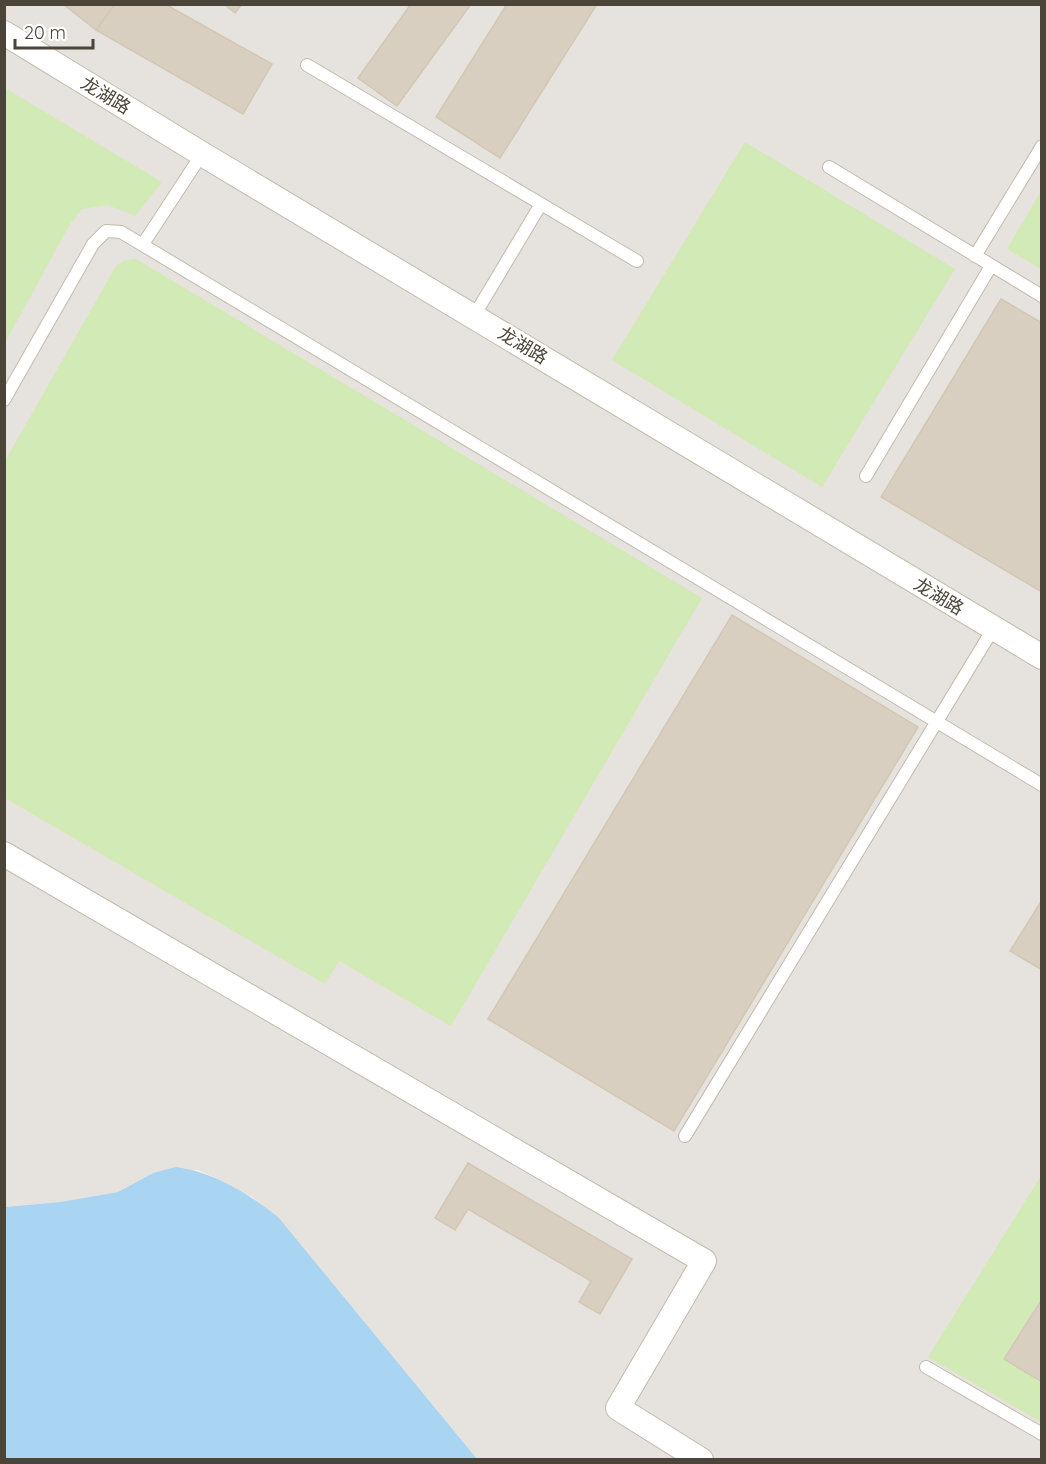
<svg xmlns="http://www.w3.org/2000/svg" width="1046" height="1464" font-family="Quicksand,'Noto Sans SC',sans-serif">
<style>
.industrial{fill:#e6e2dd}
.green{fill:#d2eab5}
.water{fill:#a9d4f2}
.building{fill:#d8cfc1;stroke:#d3c7b4;stroke-width:1.5}
.lines{fill:none;stroke-linecap:round;stroke-linejoin:round}
.lane-casing{stroke:#c2bbae;stroke-width:14}
.street-casing{stroke:#c2bbae;stroke-width:26}
.lane{stroke:#fff;stroke-width:12}
.street{stroke:#fff;stroke-width:24}
.labels{text-anchor:middle;dominant-baseline:central;stroke-width:6;stroke-linejoin:round;paint-order:stroke}
.street-label{font-size:18px;fill:#4b4439;stroke:#fff}
</style>
<rect width="100%" height="100%" fill="#f6f3ec"/>
<path class="industrial" d="M5,5H1041V1459H477L279,1218L252,1197L225,1182L198,1170L153,1173L118,1192L60,1202L5,1207Z"/>
<path class="green" d="M5,88L162,182L135,216L108,205L82,209L70,224L5,343Z
M745,142L955,269L822,487L612,360Z
M1041,191V269L1007,249Z
M136,259L702,598L451,1026L339,961L325,984L5,798V461L116,266L125,260Z
M1041,1176V1299L1004,1358L1041,1382V1422L928,1357Z"/>
<path class="water" d="M176,1167C216,1173 248,1193 279,1218L477,1459H5V1207L60,1202L118,1192L153,1173Z"/>
<path class="building" d="M63,4H115L96,30Z
M115,4H165L272,64L243,114L96,30Z
M224,4H242L235,13Z
M411,4H471L397,106L358,78Z
M507,4H597L500,158L436,117Z
M1001,299L1042,323V592L881,497Z
M732,615L918,727L674,1131L488,1019Z
M1042,900V970L1010,951Z
M468,1163L632,1259L600,1314L579,1302L591,1281L468,1209L455,1230L435,1218Z
M1042,1299V1382L1004,1359Z"/>
<g class="lines">
<defs>
<path id="lane" d="M307,65L637,261
M829,167L1042,296
M143,244L202,154
M975,256L1042,146
M474,316L541,204
M4,400L93,244L106,231L121,232L1042,785
M866,476L991,266
M685,1136L993,629
M926,1367L1042,1434"/>
<path id="street" d="M4,33L202,154L1042,657
M4,854L704,1261L618,1408L701,1460"/>
</defs>
<use href="#lane" class="lane-casing"/>
<use href="#street" class="street-casing"/>
<use href="#lane" class="lane"/>
<use href="#street" class="street"/>
</g>
<g class="labels">
<g class="street-label">
<text transform="translate(106 95) rotate(31)">龙湖路</text>
<text transform="translate(523 345) rotate(31)">龙湖路</text>
<text transform="translate(939 596) rotate(31)">龙湖路</text>
</g>
</g>
<rect width="1046" height="1464" fill="none" stroke="#4b4439" stroke-width="12"/>
<path d="M15 39v9h78v-9" fill="none" stroke="#4b4439" stroke-width="3"/>
<text x="24" y="39" font-size="18" fill="#4b4439" stroke="#ffffff" stroke-width="4.5" paint-order="stroke">20 m</text>
</svg>
